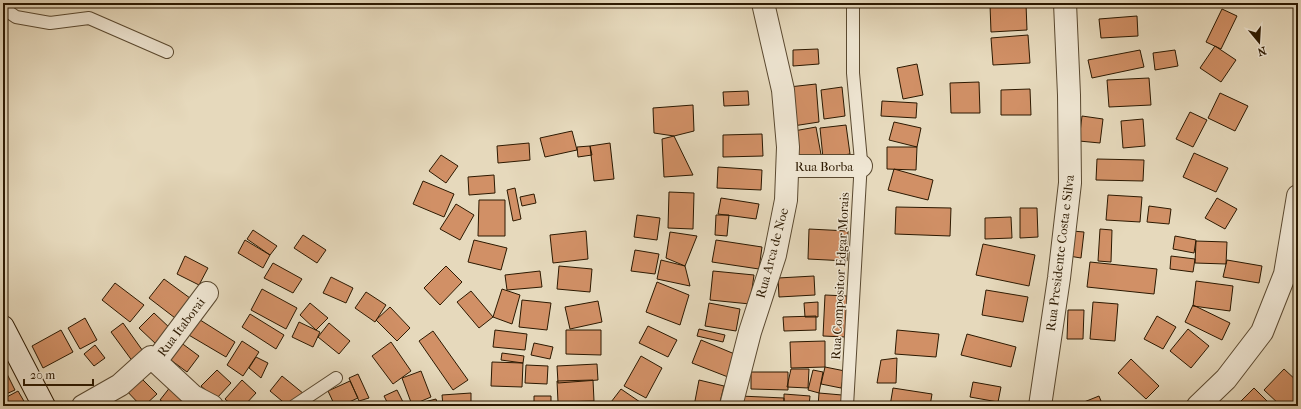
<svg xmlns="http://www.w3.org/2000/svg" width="1301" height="409" font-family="'IM FELL French Canon',serif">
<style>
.building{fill:#d19066;stroke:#2c1901}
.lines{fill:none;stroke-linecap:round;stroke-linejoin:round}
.lane-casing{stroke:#5a4930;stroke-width:14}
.street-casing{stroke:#5a4930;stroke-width:24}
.secondary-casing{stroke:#2c1901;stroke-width:24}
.lane{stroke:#efe6d3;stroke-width:12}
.street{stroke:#efe6d3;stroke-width:22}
.secondary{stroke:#efe6d3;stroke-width:22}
.labels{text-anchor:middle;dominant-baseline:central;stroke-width:3;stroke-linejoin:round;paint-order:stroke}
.street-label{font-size:13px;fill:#2c1901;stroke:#efe6d3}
</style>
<rect width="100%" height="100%" fill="#e6d9bc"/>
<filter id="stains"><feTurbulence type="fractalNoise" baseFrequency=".005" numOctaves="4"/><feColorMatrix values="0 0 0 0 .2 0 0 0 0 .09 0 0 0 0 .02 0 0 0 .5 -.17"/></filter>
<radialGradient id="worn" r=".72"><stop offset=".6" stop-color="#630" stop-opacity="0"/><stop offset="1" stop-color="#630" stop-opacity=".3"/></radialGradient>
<path class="building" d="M871,3H889V4L871,6Z
M1102,3H1134V4L1102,7Z
M1026,4L1027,30L991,32L990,5Z
M1222,9L1237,16L1221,49L1206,42Z
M1137,16L1138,36L1101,38L1099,19Z
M1028,35L1030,63L993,65L991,38Z
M1215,46L1236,60L1221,82L1200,68Z
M818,49L819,64L793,66V50Z
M1140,50L1144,67L1092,78L1088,60Z
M1175,50L1178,66L1155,70L1153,53Z
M917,64L923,95L903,99L897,68Z
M1149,78L1151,105L1109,107L1107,80Z
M979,82L980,113H951L950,83Z
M816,84L819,122L793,126L789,87Z
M842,87L845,116L824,119L821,90Z
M1030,89L1031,115H1001V90Z
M748,91L749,105L724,106L723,92Z
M1220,93L1248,106L1235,131L1208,118Z
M882,101L917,103L916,118L881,116Z
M693,105L694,131L674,136L654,133L653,108Z
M1190,112L1207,120L1193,147L1176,139Z
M1082,116L1103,119L1100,143L1079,141Z
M1143,119L1145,146L1123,148L1121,121Z
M894,122L921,128L917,147L889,140Z
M846,125L850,154L823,158L820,128Z
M816,127L822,160L797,159L794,131Z
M572,131L577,150L545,157L540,138Z
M762,134L763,156L723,157V135Z
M674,136L693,175L664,177L662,139Z
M529,143L530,160L498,163L497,146Z
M610,143L614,179L594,181L590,146Z
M590,146L592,155L578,157L577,147Z
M887,147H917L916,170L887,169Z
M1194,153L1228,168L1216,192L1183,177Z
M441,155L458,166L446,183L429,171Z
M1097,159L1144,160L1143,181L1096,180Z
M718,167L762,170L761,190L717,188Z
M894,169L933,180L928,200L888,190Z
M494,175L495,193L469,195L468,177Z
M423,181L454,194L444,217L413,204Z
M515,188L521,219L513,221L507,190Z
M669,192L694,193L693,229L668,228Z
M534,194L536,203L522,206L520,197Z
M1108,195L1142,197L1140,222L1106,220Z
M721,198L759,204L756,219L718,214Z
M1217,198L1237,209L1225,229L1205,218Z
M479,200H505V236H478Z
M456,204L474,215L460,240L440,229Z
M1149,206L1171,209L1169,224L1147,222Z
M896,207L951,208L950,236L895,234Z
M1020,208H1037L1038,237L1020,238Z
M637,215L660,218L657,240L634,237Z
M716,215H729L727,236L715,235Z
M1011,217L1012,238L985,239V218Z
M809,229L848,231L847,261L808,259Z
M1100,229L1112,230L1111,262L1098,261Z
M253,230L277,246L270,255L247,239Z
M586,231L588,259L553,263L550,235Z
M1072,231L1084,232L1081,258L1069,256Z
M670,232L697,236L685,266L666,258Z
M303,235L326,250L317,263L294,248Z
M1175,236L1196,240L1194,253L1173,249Z
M245,240L270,255L263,268L238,253Z
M474,240L507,248L501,270L468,262Z
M716,240L762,247L759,269L712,262Z
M1196,241L1227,242L1226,264L1195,263Z
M983,244L1035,255L1029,286L976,275Z
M635,250L659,254L655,274L631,271Z
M185,256L208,268L199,285L177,274Z
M1171,256L1195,259L1193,272L1170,269Z
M661,260L685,266L690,286L657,279Z
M1227,260L1262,266L1259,283L1223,277Z
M1090,262L1157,269L1154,294L1087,287Z
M273,263L302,279L293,293L264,278Z
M446,266L462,282L440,305L424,288Z
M559,266L592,269L590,292L557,289Z
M540,271L542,287L507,290L505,275Z
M713,271L754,275L750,304L710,300Z
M814,276L815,295L779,297L778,278Z
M331,277L353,288L346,303L323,293Z
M164,279L194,301L179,321L149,298Z
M1196,281L1233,286L1230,311L1193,306Z
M657,282L689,295L680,325L646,312Z
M115,283L144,305L130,322L102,300Z
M262,289L297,308L286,329L251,310Z
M502,289L520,295L512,324L493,317Z
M986,290L1028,297L1023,322L982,315Z
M471,291L493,317L479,328L457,302Z
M366,292L386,305L375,322L355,308Z
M825,295L847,296L845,337L823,336Z
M522,300L551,303L547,330L519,327Z
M598,301L602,322L570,329L565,307Z
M818,302V317H805L804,303Z
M1093,302L1118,304L1115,341L1090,339Z
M310,303L328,318L316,330L300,315Z
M709,303L740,309L736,331L705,326Z
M1193,305L1230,323L1222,340L1185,322Z
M390,307L410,328L397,341L376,320Z
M1068,310H1084L1083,339H1067Z
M154,313L171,329L157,345L139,328Z
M250,314L284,335L276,349L242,327Z
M816,316V330L784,331L783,317Z
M1157,316L1176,327L1163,349L1144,339Z
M85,318L97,340L80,349L68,328Z
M197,318L235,342L226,357L187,334Z
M299,322L320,332L313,347L292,337Z
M123,323L145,354L133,362L111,332Z
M329,323L350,341L339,354L318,337Z
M648,326L677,340L668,357L639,343Z
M699,329L725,335L723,342L697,336Z
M1188,329L1209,346L1191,368L1170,351Z
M61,330L73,352L43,368L32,346Z
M495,330L527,334L525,350L493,347Z
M566,330H601V355L566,354Z
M897,330L939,334L936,357L895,354Z
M433,331L468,380L453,390L419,341Z
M967,334L1016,347L1011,367L961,355Z
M176,339L199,356L187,372L164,355Z
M701,340L737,355L728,377L692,363Z
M242,341L259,352L243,376L227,365Z
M825,341V367L791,368L790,342Z
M391,342L411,371L393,384L372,356Z
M534,343L553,347L550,359L531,355Z
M95,345L105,358L94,366L84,354Z
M502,353L524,356L523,363L501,360Z
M641,356L662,368L646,398L624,386Z
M256,357L268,363L261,378L249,368Z
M897,358L896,383H877L881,360Z
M1131,359L1159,386L1146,399L1118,373Z
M492,362L523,363L522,387L491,386Z
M597,364L598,380L558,383L557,366Z
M526,365L548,366L547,384L525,383Z
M3,366L15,390L4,395L3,393Z
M825,367L845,371L841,388L821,384Z
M791,369H809L808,388L787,387Z
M1284,369L1298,382V406H1281L1264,390Z
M217,370L231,383L216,399L201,386Z
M813,370L823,372L819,393L808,390Z
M421,371L431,397L412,405L402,378Z
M751,372H788V390L751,389Z
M358,374L369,398L359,401L349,378Z
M138,375L157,394L144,406H141L124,388Z
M282,376L304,394L294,406H288L270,391Z
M242,380L256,393L244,406H233L225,399Z
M593,380L594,401L558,402L557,381Z
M699,380L724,386L719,406H694Z
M350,381L358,398L340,406H335L328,391Z
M973,382L1001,387L998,402L970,397Z
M171,386L189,406H169L160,400Z
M893,388L932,394L930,406H890Z
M1254,388L1272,406H1236Z
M621,389L640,402L637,406H608Z
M397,390L405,406H389L384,396Z
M18,391L25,403L20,406H3V399Z
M471,393V406H443L442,395Z
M819,393L842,395L841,406H818Z
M784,394L810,396L809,406H784Z
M534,396H551V406H534Z
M740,396L784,398V406H739Z
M1099,396L1103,406H1074Z
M113,398L116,403L113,406H97Z
M436,399L438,406H421L420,403Z"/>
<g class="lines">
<defs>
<path id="lane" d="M3,8L16,17L50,23L89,18L167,52
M294,406L336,378
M847,406L861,161L853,73V3"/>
<path id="street" d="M788,166H861
M156,361L207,293
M83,406L120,385L151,357L193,396L212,406
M731,406L750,332L775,255L786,200L788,147L783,90L763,3
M1040,406L1059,278L1070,183L1069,95L1065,3
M1198,406L1226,379L1262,332L1285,274L1298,196"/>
<path id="secondary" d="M3,327L44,406"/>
</defs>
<use href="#lane" class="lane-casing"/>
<use href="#street" class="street-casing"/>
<use href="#secondary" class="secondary-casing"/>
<use href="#lane" class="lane"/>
<use href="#street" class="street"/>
<use href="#secondary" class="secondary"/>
</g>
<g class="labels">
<g class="street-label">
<text x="824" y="166">Rua Borba</text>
<text transform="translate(772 253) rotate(-75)">Rua Arca de Noe</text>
<text transform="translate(1060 253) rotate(-83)">Rua Presidente Costa e Silva</text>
<text transform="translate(840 276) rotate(-87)">Rua Compositor Edgar Morais</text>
<text transform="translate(181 327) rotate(-53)">Rua Itaborai</text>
</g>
</g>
<rect width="1301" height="409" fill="none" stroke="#e6d9bc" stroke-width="16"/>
<rect x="4" y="4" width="1293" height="401" fill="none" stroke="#2c1901" stroke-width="2"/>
<rect x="8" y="8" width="1285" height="393" fill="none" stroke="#2c1901"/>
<g transform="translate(1259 42) rotate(162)" stroke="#efe6d3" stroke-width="3" paint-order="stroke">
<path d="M0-3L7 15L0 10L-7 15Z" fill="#2c1901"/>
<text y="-6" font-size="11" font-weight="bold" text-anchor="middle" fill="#2c1901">N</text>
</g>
<path d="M24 379v6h69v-6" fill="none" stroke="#2c1901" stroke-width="2"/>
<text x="30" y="379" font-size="12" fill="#2c1901" stroke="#efe6d3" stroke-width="3" paint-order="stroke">20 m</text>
<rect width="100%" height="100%" filter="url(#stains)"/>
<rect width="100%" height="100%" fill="url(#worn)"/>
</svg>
